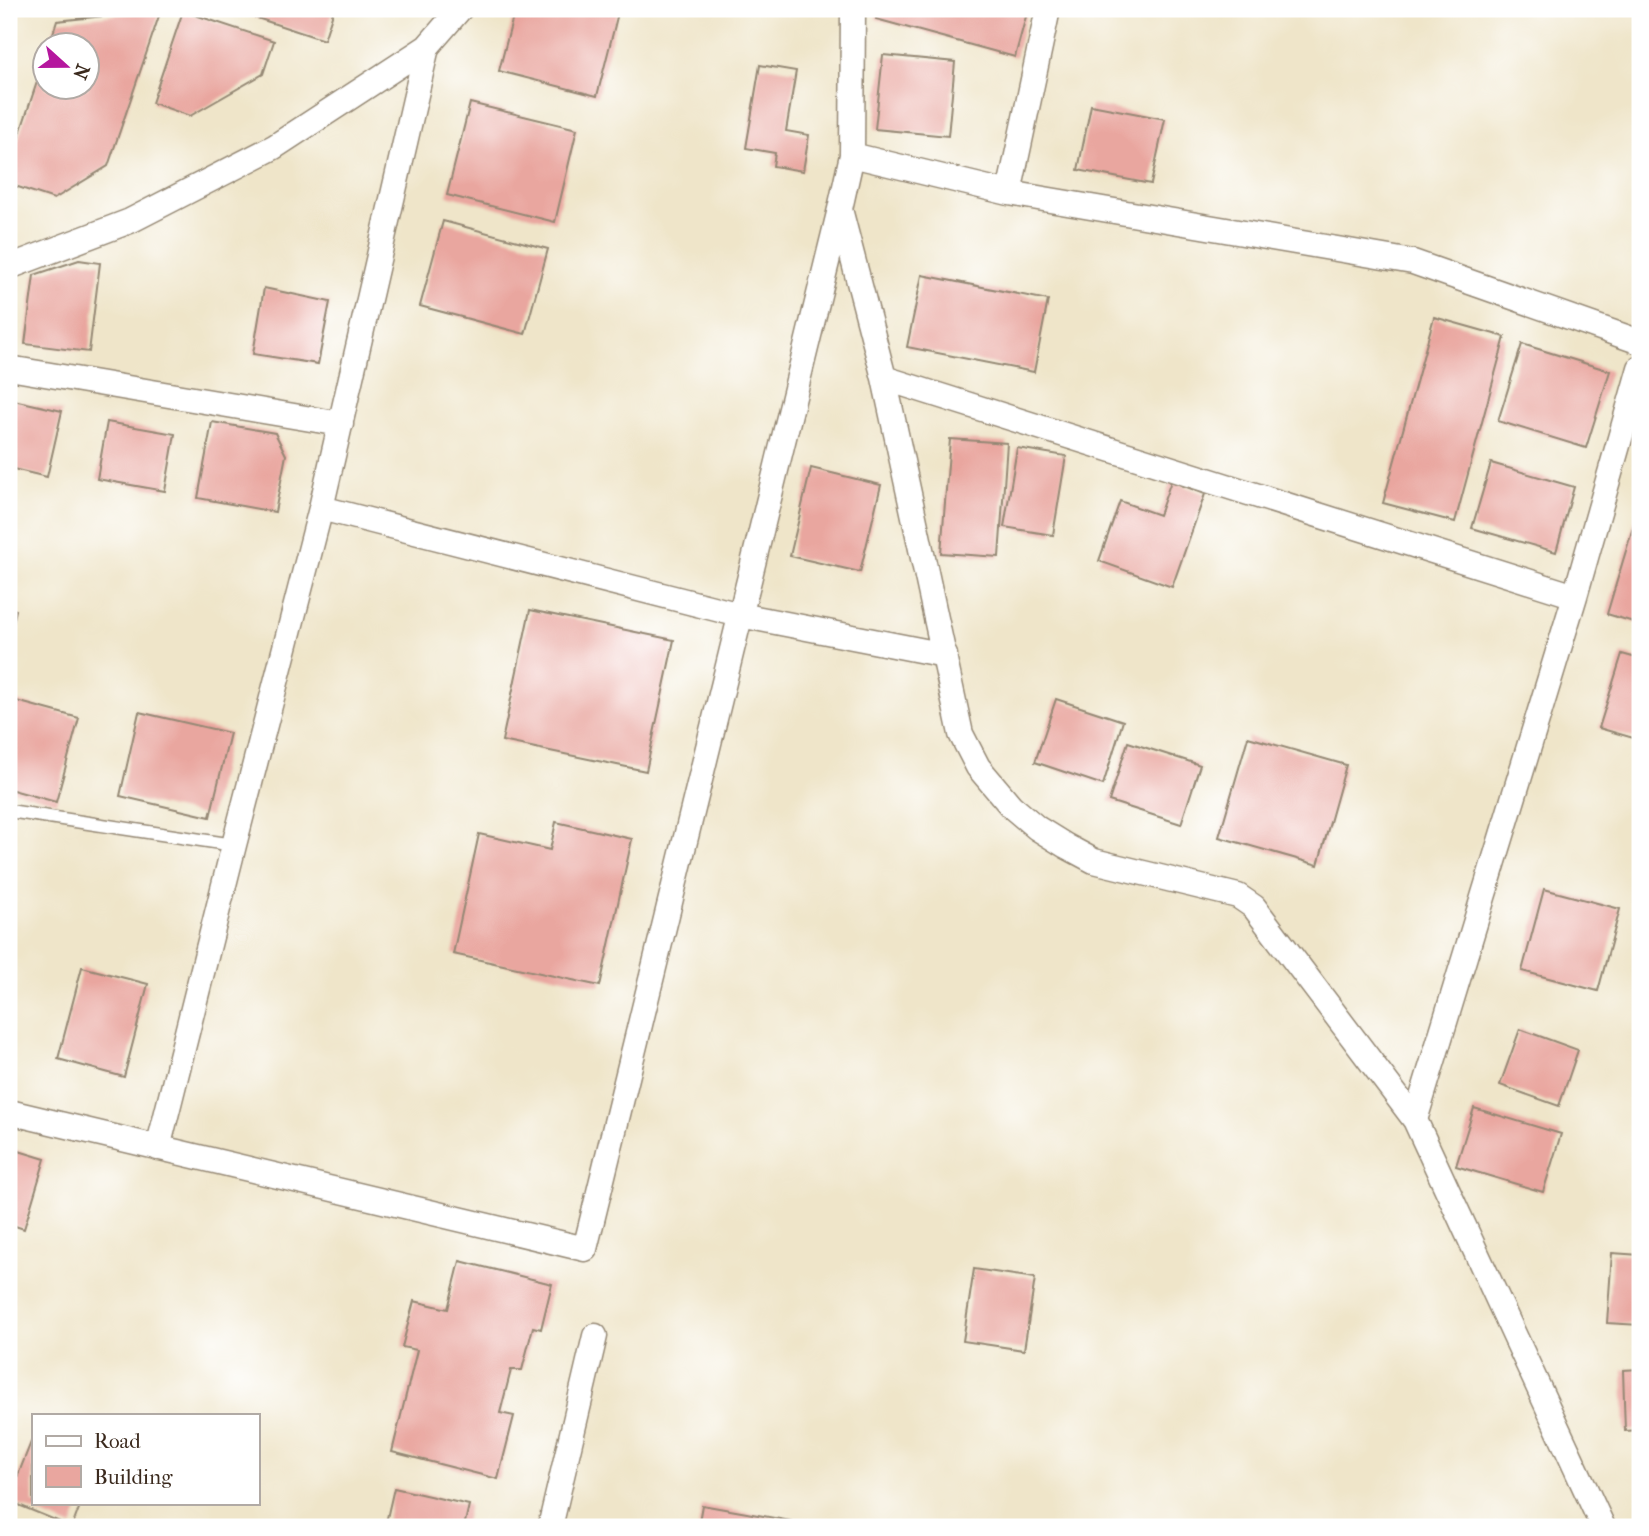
<svg xmlns="http://www.w3.org/2000/svg" width="1649" height="1536" font-family="'IM FELL French Canon',serif">
<style>
.building{fill:#e9a69f}
.lines{fill:none;stroke-linecap:round;stroke-linejoin:round}
.service-casing{stroke:#958874;stroke-width:15}
.minor-casing{stroke:#958874;stroke-width:27}
.service{stroke:#fff;stroke-width:12}
.minor{stroke:#fff;stroke-width:24}
</style>
<rect width="100%" height="100%" fill="#fff"/>
<filter id="ink" filterUnits="userSpaceOnUse"><feTurbulence type="fractalNoise" baseFrequency=".0143" numOctaves="2"/><feDisplacementMap in="SourceGraphic" scale="14" xChannelSelector="R" yChannelSelector="G"/><feConvolveMatrix kernelMatrix="1 2 1 2 8 2 1 2 1" color-interpolation-filters="sRGB"/></filter>
<filter id="wash" filterUnits="userSpaceOnUse"><feTurbulence type="fractalNoise" baseFrequency=".00686" numOctaves="4" result="noise"/><feDisplacementMap in="SourceGraphic" scale="28" xChannelSelector="R" yChannelSelector="G"/><feGaussianBlur stdDeviation="1.57" result="paint"/><feColorMatrix in="noise" values="0 0 0 0 0 0 0 0 0 0 0 0 0 0 0 0 0 1.4 0 .05"/><feComposite in="paint" operator="in"/></filter>
<g filter="url(#wash)">
<rect width="100%" height="100%" fill="#efe5c9"/>
<g id="blocks">
<path class="building" d="M253,9H334L324,40L251,16Z
M515,9H619L597,96L499,71Z
M877,9H1028L1015,57L876,19Z
M161,10L108,166L54,199L9,184V166L45,58L46,88H88V46H49L57,21Z
M183,11L274,41L263,74L190,116L152,103Z
M883,55L955,62L948,136L875,129Z
M760,65L796,71L786,131L809,135L803,171L773,166L775,153L746,148Z
M470,103L577,129L555,222L447,195Z
M1091,105L1165,119L1151,184L1078,170Z
M443,221L548,249L525,334L420,306Z
M79,260L100,263L89,352L25,344L34,275Z
M922,275L1048,300L1034,372L907,347Z
M264,288L330,302L318,364L253,354Z
M1434,317L1505,337L1455,522L1383,503Z
M1522,344L1610,371L1586,448L1498,421Z
M9,399L62,411L47,477L9,468Z
M107,422L175,434L165,491L97,479Z
M212,422L275,433L286,455L275,512L198,498Z
M950,439L1007,443L999,557L941,553Z
M1017,448L1066,456L1053,535L1004,527Z
M1491,463L1574,487L1556,552L1472,528Z
M811,468L881,485L860,572L790,556Z
M1171,481L1205,494L1172,587L1099,561L1120,501L1159,515Z
M1640,504V624L1607,614Z
M9,608L16,610L10,636H9Z
M530,610L674,640L646,771L502,741Z
M1622,654L1640,659V740L1599,728Z
M9,699L79,718L56,802L9,789Z
M1056,699L1123,721L1103,785L1035,762Z
M139,712L230,733L210,817L120,796Z
M1248,737L1346,765L1318,865L1219,837Z
M1128,742L1200,765L1181,824L1109,801Z
M556,822L632,839L600,986L453,954L479,834L550,850Z
M1544,889L1620,909L1598,991L1522,971Z
M82,967L148,984L124,1077L58,1059Z
M1520,1029L1578,1050L1559,1106L1500,1085Z
M1474,1108L1561,1134L1543,1192L1456,1166Z
M9,1148L45,1159L24,1229L9,1224Z
M1612,1253L1640,1255V1325L1607,1323Z
M460,1261L552,1284L541,1329L533,1327L522,1370H511L500,1413L514,1416L498,1479L392,1452L417,1350L402,1347L414,1301L448,1309Z
M974,1269L1035,1278L1024,1350L963,1341Z
M9,1295L14,1297L10,1316H9Z
M1640,1369V1430L1625,1431L1623,1370Z
M33,1437V1503H81L72,1527L9,1501V1498Z
M394,1488L469,1505L464,1527H385Z
M702,1505L791,1521L790,1527H698Z"/>
</g>
</g>
<g filter="url(#ink)">
<use href="#blocks" fill-opacity="0" stroke="#958874" stroke-width="2"/>
<g class="lines">
<defs>
<path id="service" d="M9,811L234,845"/>
<path id="minor" d="M852,155L1009,193L1413,262L1640,342
M1009,193L1048,9
M841,213L884,378L961,734L978,767L1011,806L1037,828L1066,846L1094,861L1238,896L1254,907L1415,1120L1603,1527
M9,267L130,221L274,147L427,47L460,9
M9,368L341,424
M884,378L1575,596
M321,508L740,615L945,655
M9,1112L585,1249L840,209L852,155L853,9
M1415,1120L1575,596L1640,368
M158,1148L234,845L321,508L427,47
M550,1527L595,1336"/>
</defs>
<use href="#service" class="service-casing"/>
<use href="#minor" class="minor-casing"/>
<use href="#service" class="service"/>
<use href="#minor" class="minor"/>
</g>
</g>
<rect width="1649" height="1536" fill="none" stroke="#fff" stroke-width="35"/>
<rect x="32" y="1414" width="228" height="91" fill="#ffffff" stroke="#b1aaa5" stroke-width="2"/>
<rect x="46" y="1436" width="35" height="10" fill="#ffffff" stroke="#b1aaa5" stroke-width="2"/>
<text x="94" y="1448" font-size="21" fill="#3b2a1e">Road</text>
<rect x="46" y="1466" width="35" height="21" fill="#e9a69f" stroke="#b1aaa5" stroke-width="2"/>
<text x="94" y="1484" font-size="21" fill="#3b2a1e">Building</text>
<g transform="translate(66 66) rotate(111)"><circle r="33" fill="#ffffff" stroke="#b1aaa5" stroke-width="2"/>
<path d="M0-5L12 26L0 18L-12 26Z" fill="#b5179e"/>
<text y="-10" font-size="19" font-weight="bold" text-anchor="middle" fill="#3b2a1e">N</text>
</g>
</svg>
